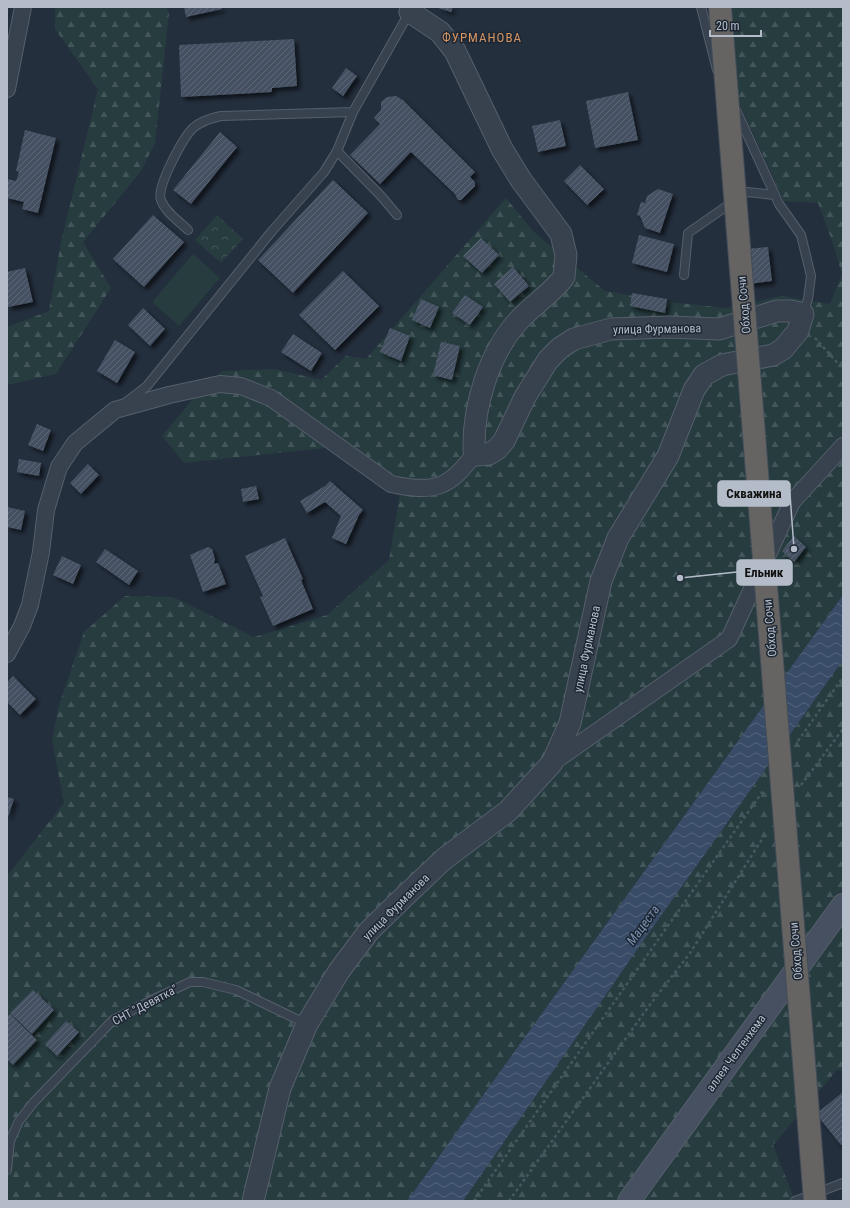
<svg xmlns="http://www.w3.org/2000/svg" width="850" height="1208" font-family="'Roboto Condensed',sans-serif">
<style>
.forest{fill:url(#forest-firs)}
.park{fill:url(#park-crowns)}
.pitch{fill:#263c3f}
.water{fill:url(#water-waves)}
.building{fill:url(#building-hatch);filter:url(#shadow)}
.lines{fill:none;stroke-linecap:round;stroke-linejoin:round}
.service-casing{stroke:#565f6c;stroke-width:10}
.minor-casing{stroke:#565f6c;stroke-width:18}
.tertiary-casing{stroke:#565f6c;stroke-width:23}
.secondary-casing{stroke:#565f6c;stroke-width:24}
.path{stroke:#44595c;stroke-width:2.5;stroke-dasharray:3 3;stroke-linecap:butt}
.service{stroke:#38414e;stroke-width:8}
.minor{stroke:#38414e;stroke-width:16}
.tertiary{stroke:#38414e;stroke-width:21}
.secondary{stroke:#465061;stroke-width:22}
.trunk-bridge-casing{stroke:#434c59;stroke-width:24;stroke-linecap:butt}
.trunk-bridge{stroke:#656462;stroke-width:22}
.labels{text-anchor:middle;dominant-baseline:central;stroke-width:3;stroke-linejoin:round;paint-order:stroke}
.street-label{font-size:12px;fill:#b4bcc9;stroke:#1d2633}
.neighbourhood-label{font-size:13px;letter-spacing:1px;fill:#d59563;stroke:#1d2633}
.water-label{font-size:13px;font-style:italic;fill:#7c92b1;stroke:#1d2633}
.leader{fill:none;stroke:#b4bcc9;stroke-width:1.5}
.callout-dot{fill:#b4bcc9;stroke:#1d2633;stroke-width:1.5}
.callout{fill:#b4bcc9;stroke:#b4bcc9;stroke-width:1.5}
.callout-label{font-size:13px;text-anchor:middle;font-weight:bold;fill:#111}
</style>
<defs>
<pattern id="forest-firs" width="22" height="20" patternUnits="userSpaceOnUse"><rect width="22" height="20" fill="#263c3f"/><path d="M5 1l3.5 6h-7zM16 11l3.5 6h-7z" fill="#435659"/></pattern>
<pattern id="park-crowns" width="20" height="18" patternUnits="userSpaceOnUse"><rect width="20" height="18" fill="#263c3f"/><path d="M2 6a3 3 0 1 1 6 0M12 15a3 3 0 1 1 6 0" fill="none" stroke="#435659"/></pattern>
<pattern id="water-waves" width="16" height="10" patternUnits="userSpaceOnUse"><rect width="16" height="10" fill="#394c67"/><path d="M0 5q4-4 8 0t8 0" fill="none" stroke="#53647b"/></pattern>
<pattern id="building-hatch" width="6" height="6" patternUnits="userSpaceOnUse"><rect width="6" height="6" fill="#455162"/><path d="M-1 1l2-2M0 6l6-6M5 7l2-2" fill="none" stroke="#5d6877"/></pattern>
<filter id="shadow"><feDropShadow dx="3.5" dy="3.5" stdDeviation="2" flood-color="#0009"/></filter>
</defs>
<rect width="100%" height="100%" fill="#242f3e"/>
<path class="forest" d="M55,7H167L169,14L155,143L141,171L83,242L111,288L56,374L7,385V327L49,311L61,242L98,89L55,29Z
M731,7H843V595L407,1201H7V876L64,803L52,740L59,705L84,632L125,596L173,597L254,637L327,615L389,560L401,487L344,446L184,463L162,436L192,400L222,371L275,369L321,380L346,356L366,359L506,198L534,232L605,291L669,302L726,308L781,296L830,304L842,274L831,238L818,203L784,201L739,103Z
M843,660V1071L837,1070L773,1145L795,1201H463L648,934Z"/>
<path class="park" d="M217,215L243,239L221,263L195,240Z"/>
<path class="pitch" d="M193,254L220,278L179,326L152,302Z"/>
<path class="water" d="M843,595V660L648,934L463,1201H407Z"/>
<path class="building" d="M184,7H221L222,9L186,17Z
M435,7H453L451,12Z
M294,39L297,86L272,88V92L181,97L179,45Z
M346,68L357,76L343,96L332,88Z
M628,92L638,140L595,148L586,101Z
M396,96L403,100L475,172L470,177L475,182V186L461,200H458L455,194L411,152L380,184L350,155L380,124L374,118L381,110V102L387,97Z
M560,120L566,146L538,152L532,126Z
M25,130L56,138L38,213L22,209L24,202L7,198V179L16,181L19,172L16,171Z
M220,132L237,147L191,204L173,190Z
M580,165L604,189L587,205L564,181Z
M333,180L368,213L293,293L258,260Z
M658,189L673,194L660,233L645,228L640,216L637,215L641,202L645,203L647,196Z
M153,215L184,242L144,287L113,259Z
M639,235L674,244L667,272L632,263Z
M481,238L499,255L482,273L463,256Z
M768,247L772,281L749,284L746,249Z
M513,267L529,286L510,302L494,284Z
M25,268L33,302L8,307L7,272Z
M343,271L379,306L335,350L299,315Z
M632,293L667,299L665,313L630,306Z
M465,295L483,307L470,325L452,313Z
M421,299L439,307L430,328L412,320Z
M143,308L165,329L150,346L128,325Z
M390,328L410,336L401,361L380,352Z
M293,334L322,353L311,371L281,352Z
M115,340L135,352L117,383L97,371Z
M441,342L460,346L452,380L433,375Z
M37,424L51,430L43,451L28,445Z
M19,459L41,463L39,476L17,472Z
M88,464L99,475L81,494L70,483Z
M330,481L363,510L359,515L346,544L332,538L341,516L325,502L307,513L300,501L325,486Z
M256,486L259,499L243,502L241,489Z
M7,507L25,511L21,530L7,527Z
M794,536L806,547L794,562L782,551Z
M285,538L303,579L301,580L313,609L273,626L260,597L263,596L245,556Z
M208,547L212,549L215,559L214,564L218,563L226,584L203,592L190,555Z
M105,549L138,571L129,585L96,562Z
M62,556L81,565L73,584L53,575Z
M13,676L36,699L20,715L7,702V683Z
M7,797L14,799L8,817H7Z
M33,990L54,1010L32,1034L10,1013Z
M10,1014L37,1040L13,1065L7,1059V1017Z
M66,1021L79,1032L57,1056L45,1044Z
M843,1092V1143L841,1145L816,1114Z"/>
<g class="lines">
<defs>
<path id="service" d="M701,7L717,70
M736,110L779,204L801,235L811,276L808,299L803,313
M337,151L381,196L397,215
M188,230C179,221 165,212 161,200C156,187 183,138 193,128C201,121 211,118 221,116L353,112
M684,275L688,233L747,192L775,195
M125,403L147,386L272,231L324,172L337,151L353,112L409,13
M7,1170L10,1141L19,1121L34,1102L113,1020L158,997L190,982H203L236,990L307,1024
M795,1201L843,1183"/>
<path id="minor" d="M7,89L23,7
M7,654L22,626L30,605L41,552L46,510L59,467L75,443L115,410L169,395L220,384L241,386L271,398L391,484C434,493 449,489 475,453
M552,763L729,639L792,502L843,446"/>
<path id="tertiary" d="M253,1201L280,1088L307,1024L339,971L369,931L406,895L444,859L508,811L552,763L570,723L601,581L618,538L668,456L694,390L704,375L722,365L773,355L783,349L798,331L803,314L791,311H777L719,329L669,327L611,329L574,339L560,348L548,360L525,397L504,441L497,449L489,454L477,455L474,450C473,406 489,352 520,319C534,304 552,293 564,277L566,255L561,234L521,180L502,149L455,51L440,32L410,12"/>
<path id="secondary" d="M629,1201L843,905"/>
</defs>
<use href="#service" class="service-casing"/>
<use href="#minor" class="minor-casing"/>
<use href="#tertiary" class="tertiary-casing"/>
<use href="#secondary" class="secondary-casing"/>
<path class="path" d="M815,338L843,369
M798,741L843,677
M801,785L843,729
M474,1201L763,791
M509,1201L649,1006L690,953L766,833"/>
<use href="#service" class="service"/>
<use href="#minor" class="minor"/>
<use href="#tertiary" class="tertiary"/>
<use href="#secondary" class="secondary"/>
<defs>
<path id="trunk-bridge" d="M720,7L815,1201"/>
</defs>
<use href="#trunk-bridge" class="trunk-bridge-casing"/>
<use href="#trunk-bridge" class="trunk-bridge"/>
</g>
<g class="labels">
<g class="street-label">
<text transform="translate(744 305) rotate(-95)">Обход Сочи</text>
<text transform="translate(657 329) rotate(-1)">улица Фурманова</text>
<text transform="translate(770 628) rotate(-95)">Обход Сочи</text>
<text transform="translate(587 649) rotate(-78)">улица Фурманова</text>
<text transform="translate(396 907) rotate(-45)">улица Фурманова</text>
<text transform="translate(796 951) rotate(-95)">Обход Сочи</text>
<text transform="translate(145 1005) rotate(-28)">СНТ "Девятка"</text>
<text transform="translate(736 1053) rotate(-54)">аллея Челтенхема</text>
</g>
<g class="neighbourhood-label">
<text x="482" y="37">ФУРМАНОВА</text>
</g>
<g class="water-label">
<text transform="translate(643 925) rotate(-54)">Мацеста</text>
</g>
</g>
<path class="leader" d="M794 549L790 494M680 578L737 572"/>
<g class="callout-dot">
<circle cx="794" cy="549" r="4"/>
<circle cx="680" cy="578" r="4"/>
</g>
<g class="callout">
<rect x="718" y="481" width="72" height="25" rx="4"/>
<rect x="737" y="560" width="55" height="25" rx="4"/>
</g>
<g class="callout-label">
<text x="754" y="498">Скважина</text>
<text x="764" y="577">Ельник</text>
</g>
<rect width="850" height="1208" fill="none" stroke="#b4bcc9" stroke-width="16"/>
<path d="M710 30v6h51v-6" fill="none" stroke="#b4bcc9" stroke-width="2"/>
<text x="716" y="30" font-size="12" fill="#b4bcc9" stroke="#1d2633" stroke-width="3" paint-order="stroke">20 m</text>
</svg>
